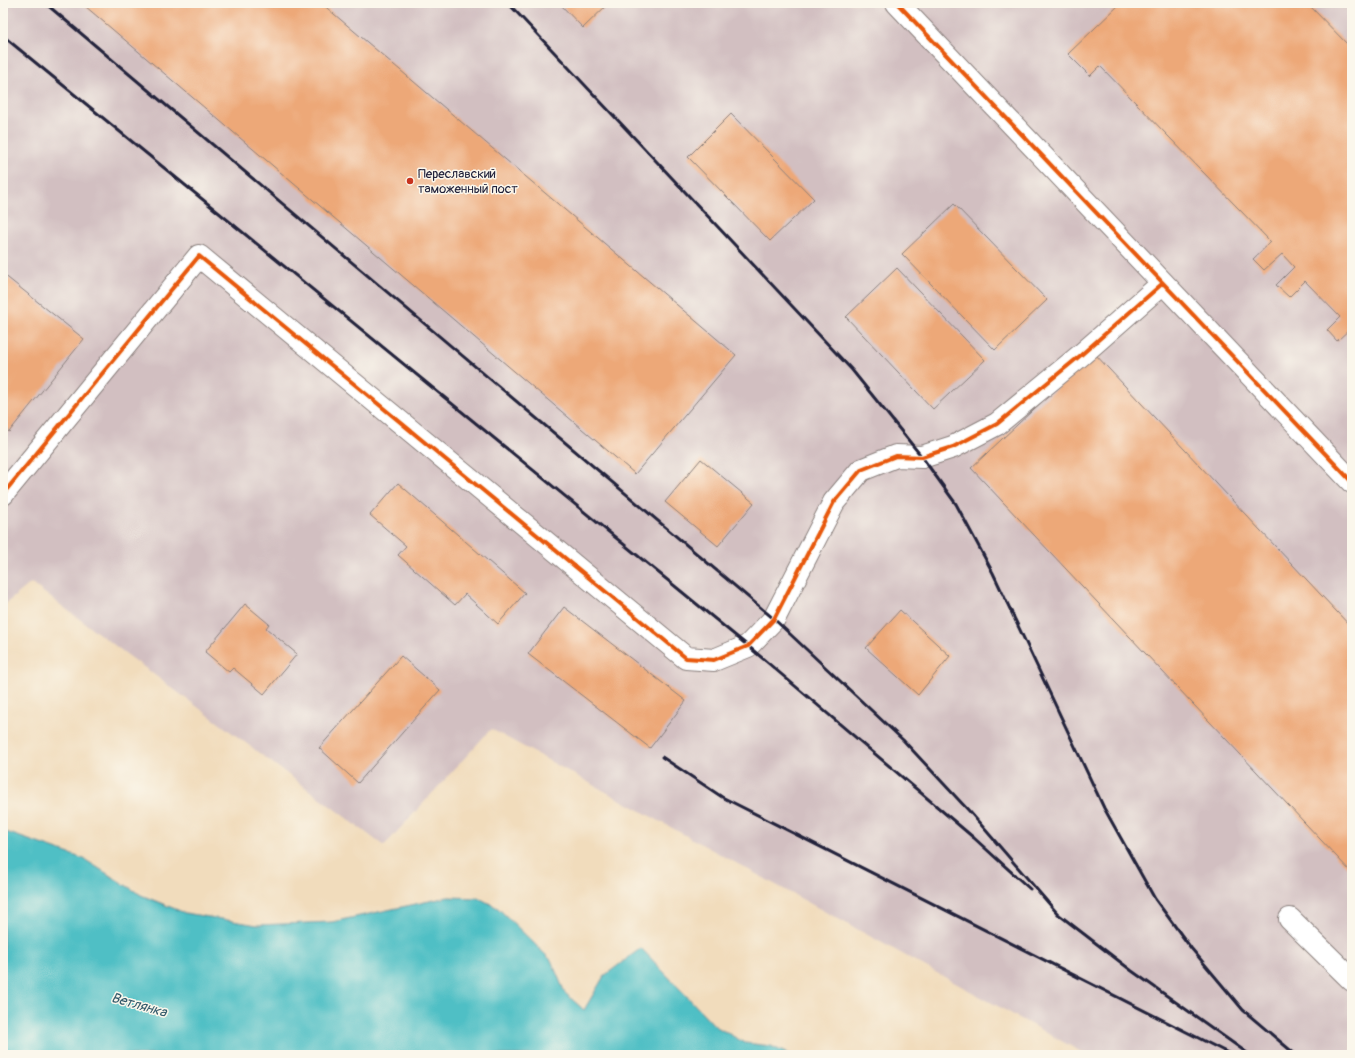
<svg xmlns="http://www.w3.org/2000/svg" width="1355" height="1058" font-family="Pangolin,sans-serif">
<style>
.industrial{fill:#d2bfc1}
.water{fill:#50bfc5;stroke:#397080}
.building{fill:#eda878}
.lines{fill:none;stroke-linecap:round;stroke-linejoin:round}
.minor-casing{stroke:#8a7f7c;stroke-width:24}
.minor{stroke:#fff;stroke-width:22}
.rail{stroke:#22223b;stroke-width:3}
.cycleway-casing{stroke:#fbf7ec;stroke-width:6}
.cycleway{stroke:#e8590c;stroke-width:4}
.poi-dot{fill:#c8321e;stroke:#fbf7ec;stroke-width:1.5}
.labels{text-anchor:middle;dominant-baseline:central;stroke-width:3;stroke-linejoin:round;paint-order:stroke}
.poi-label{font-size:13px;fill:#22223b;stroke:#fbf7ec;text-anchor:start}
.water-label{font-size:14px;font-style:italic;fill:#32596b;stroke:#fbf7ec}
</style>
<rect width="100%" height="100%" fill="#fbf7ec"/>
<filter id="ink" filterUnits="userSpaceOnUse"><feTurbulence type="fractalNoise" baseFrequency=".025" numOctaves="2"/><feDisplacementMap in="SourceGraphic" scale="8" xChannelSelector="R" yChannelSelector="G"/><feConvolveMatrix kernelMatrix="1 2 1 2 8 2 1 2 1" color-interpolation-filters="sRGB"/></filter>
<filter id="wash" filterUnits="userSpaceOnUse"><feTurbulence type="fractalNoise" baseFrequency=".012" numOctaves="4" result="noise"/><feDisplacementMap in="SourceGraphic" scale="16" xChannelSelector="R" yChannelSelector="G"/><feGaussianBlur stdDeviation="0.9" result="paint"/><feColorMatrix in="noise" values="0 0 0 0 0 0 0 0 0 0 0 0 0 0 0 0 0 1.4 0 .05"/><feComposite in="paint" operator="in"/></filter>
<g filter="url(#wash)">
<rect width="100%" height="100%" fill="#f1dcbc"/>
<path class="industrial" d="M3,3H1352V1055H1087L491,729L384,846L31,583L3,606Z"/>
<path class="water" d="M3,831L84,859L141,895L185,913L257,925L332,922L448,897L479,898L498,908L551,960L565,993L584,1010L604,976L641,948L715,1026L745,1043L771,1046L790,1055H3Z"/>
<g id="blocks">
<path class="building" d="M88,3H321L736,355L635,474L85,6Z
M559,3H609L583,28Z
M1121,3H1307L1352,49V327L1337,341L1327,330L1340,317L1305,281L1289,297L1276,285L1294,267L1282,254L1264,270L1253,259L1271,242L1100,66L1090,76L1068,54Z
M731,114L814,199L770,241L688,157Z
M954,204L1047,300L995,350L902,254Z
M897,268L985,360L933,409L846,317Z
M3,274L84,339L9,432L3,427Z
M1094,353L1352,628V873L971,468Z
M701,459L754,503L718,546L665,502Z
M398,483L525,593L498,624L465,594L455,605L398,555L406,546L370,515Z
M245,604L269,624L266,628L297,654L264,694L233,668L229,672L205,652Z
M564,607L686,701L650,748L528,654Z
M900,610L950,656L918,695L866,648Z
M401,656L440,690L358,783L319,748Z"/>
</g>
</g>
<g filter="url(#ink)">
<use href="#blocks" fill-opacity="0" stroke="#8a7f7c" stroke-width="1"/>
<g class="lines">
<defs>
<path id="minor" d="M897,3L1352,482
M3,494L199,256L686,658L714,660L748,646L774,619L834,502L861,470L896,456L922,457L953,447L997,424L1081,355L1163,283
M1290,919L1352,980"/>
</defs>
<use href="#minor" class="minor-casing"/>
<use href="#minor" class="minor"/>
<path class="rail" d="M45,3L774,619L903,740L970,812L1058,914L1132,971L1250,1055
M508,3L852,370L922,457L956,504L993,573L1104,808L1155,899L1191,948L1243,1010L1296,1055
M3,36L748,646L974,838L1030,889
M662,757L722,797L1232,1055"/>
<defs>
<path id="cycleway" d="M897,3L1352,482
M3,494L199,256L686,658L714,660L748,646L774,619L834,502L861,470L896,456L922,457L953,447L997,424L1081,355L1163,283"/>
</defs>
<use href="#cycleway" class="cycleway-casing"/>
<use href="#cycleway" class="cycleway"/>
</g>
</g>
<circle class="poi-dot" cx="410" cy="181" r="4"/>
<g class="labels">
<g class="poi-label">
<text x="418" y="174">Переславский<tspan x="418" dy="15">таможенный пост</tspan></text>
</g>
<g class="water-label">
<text transform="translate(139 1005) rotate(16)">Ветлянка</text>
</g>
</g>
<rect width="1355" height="1058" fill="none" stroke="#fbf7ec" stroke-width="16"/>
</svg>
